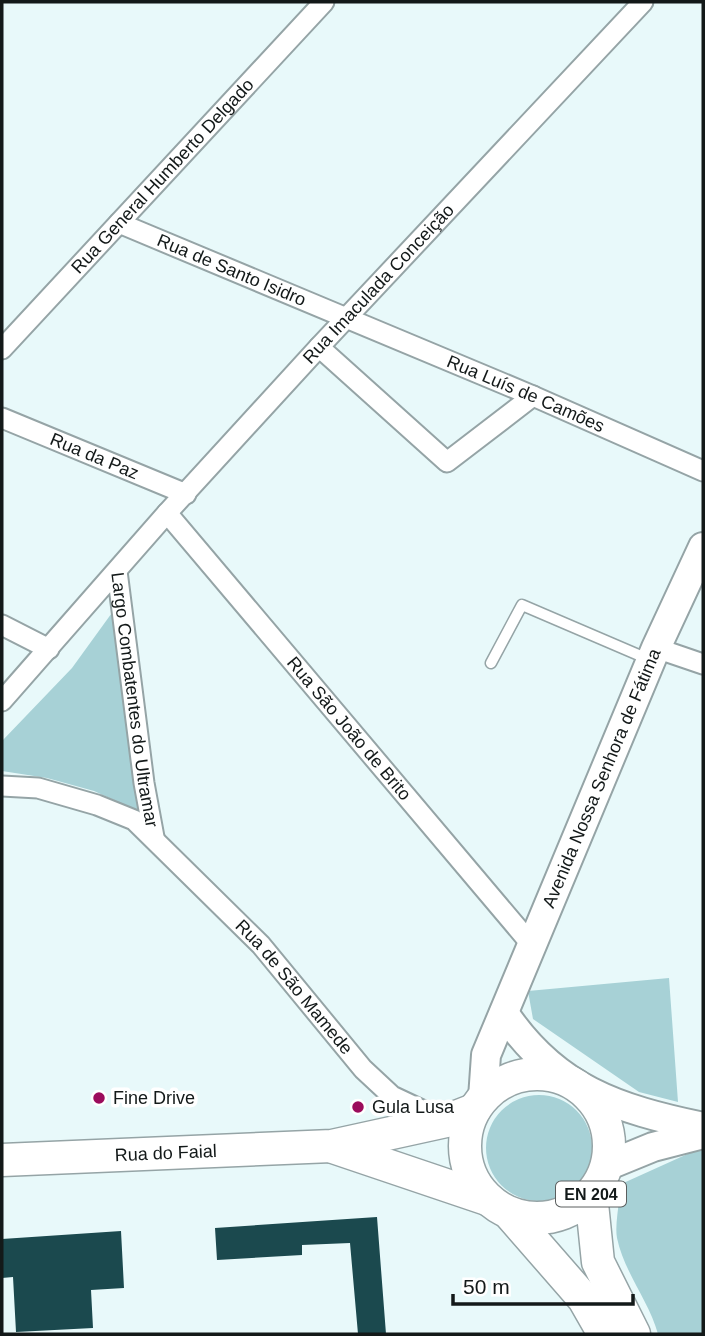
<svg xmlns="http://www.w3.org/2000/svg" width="705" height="1336" font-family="Helvetica,sans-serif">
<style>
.green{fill:#a7d1d6}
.building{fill:#1b494e}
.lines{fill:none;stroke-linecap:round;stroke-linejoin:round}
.lane-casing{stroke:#95a4a6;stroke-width:13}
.street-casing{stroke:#95a4a6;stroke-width:23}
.secondary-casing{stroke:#95a4a6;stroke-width:32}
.primary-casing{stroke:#95a4a6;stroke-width:35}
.lane{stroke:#fff;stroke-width:10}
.street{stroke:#fff;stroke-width:19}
.secondary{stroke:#fff;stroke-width:28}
.primary{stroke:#fff;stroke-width:32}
.poi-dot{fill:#9b0c5c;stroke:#fff;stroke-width:2.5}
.labels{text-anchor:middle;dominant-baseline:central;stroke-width:7;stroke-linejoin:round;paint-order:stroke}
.shield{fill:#fff;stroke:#5a5e5e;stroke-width:2}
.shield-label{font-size:16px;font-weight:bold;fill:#131919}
.street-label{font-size:18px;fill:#131919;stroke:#fff}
.poi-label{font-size:18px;fill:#131919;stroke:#fff;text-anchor:start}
</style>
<rect width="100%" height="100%" fill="#e8f9fa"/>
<path class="green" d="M114,610L138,811L94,791L47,778L2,771V741L72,668Z
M669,978L678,1102L639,1092L533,1019L528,991Z
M486 1148a53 53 0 1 1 106 0a53 53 0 1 1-106 0Z
M703,1147V1334H658C649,1301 624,1272 617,1238C615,1227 618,1212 619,1200H623L619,1185Z"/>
<path class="building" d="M377,1217L386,1334H358L350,1243L302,1245V1255L217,1260L215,1228Z
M121,1231L124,1288L91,1290L93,1328L16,1332L13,1277L2,1278V1239Z"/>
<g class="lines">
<defs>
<path id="lane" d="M491,663L522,605L648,659"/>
<g id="street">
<path id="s1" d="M119,223L533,396L703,471"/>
<path d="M319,347L447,462L533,396"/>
<path id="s2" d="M2,349L324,2"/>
<path id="s3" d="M2,418L186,494"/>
<path id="s4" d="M167,513L531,944"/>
<path id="s5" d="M117,571L144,783L154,837"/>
<path d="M2,625L49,649"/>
<path d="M656,648L703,664"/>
<path id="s6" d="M2,701L167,513L319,347L643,2"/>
<path id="s7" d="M2,786L38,788L97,805L134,820L261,945L363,1069L392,1096L445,1121"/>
</g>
<g id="secondary">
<path d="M504,1013C555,1089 617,1109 703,1127"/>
<path id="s8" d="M483,1098L486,1055L656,648L703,547"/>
<path d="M609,1165L653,1147L703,1134"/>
</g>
<g id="primary">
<circle cx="537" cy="1146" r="72"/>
<path d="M333,1147L487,1199"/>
<path id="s9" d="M2,1160L332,1146L446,1121L474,1110"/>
<path d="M591,1194L598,1262L634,1334"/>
<path d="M509,1213L584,1299L604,1334"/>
</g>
</defs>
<use href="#lane" class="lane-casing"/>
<use href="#street" class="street-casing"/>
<use href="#secondary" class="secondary-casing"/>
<use href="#primary" class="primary-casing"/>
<use href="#lane" class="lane"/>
<use href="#street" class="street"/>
<use href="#secondary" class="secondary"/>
<use href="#primary" class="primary"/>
</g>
<g class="poi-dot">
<circle cx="99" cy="1098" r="7"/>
<circle cx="358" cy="1107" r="7"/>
</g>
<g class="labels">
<rect class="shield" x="556" y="1181.5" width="70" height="25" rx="5"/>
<g class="shield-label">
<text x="591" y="1194">EN 204</text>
</g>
<g class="street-label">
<text stroke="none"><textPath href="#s2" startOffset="236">Rua General Humberto Delgado</textPath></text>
<text stroke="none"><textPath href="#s1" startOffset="122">Rua de Santo Isidro</textPath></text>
<text stroke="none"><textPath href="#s6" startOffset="562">Rua Imaculada Conceição</textPath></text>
<text stroke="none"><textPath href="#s1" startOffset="441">Rua Luís de Camões</textPath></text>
<text stroke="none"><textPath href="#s3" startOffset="100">Rua da Paz</textPath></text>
<text stroke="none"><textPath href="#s5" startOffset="130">Largo Combatentes do Ultramar</textPath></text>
<text stroke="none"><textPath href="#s4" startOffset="282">Rua São João de Brito</textPath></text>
<text stroke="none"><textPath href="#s8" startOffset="343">Avenida Nossa Senhora de Fátima</textPath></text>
<text stroke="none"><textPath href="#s7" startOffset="369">Rua de São Mamede</textPath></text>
<text stroke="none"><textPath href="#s9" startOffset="164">Rua do Faial</textPath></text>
</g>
<g class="poi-label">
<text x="113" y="1098">Fine Drive</text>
<text x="372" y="1107">Gula Lusa</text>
</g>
</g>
<rect width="705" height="1336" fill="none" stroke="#131919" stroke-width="7"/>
<path d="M453 1294v10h180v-10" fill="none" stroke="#131919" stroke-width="3.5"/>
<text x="463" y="1294" font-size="21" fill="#131919" stroke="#ffffff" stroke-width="5" paint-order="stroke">50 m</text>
</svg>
